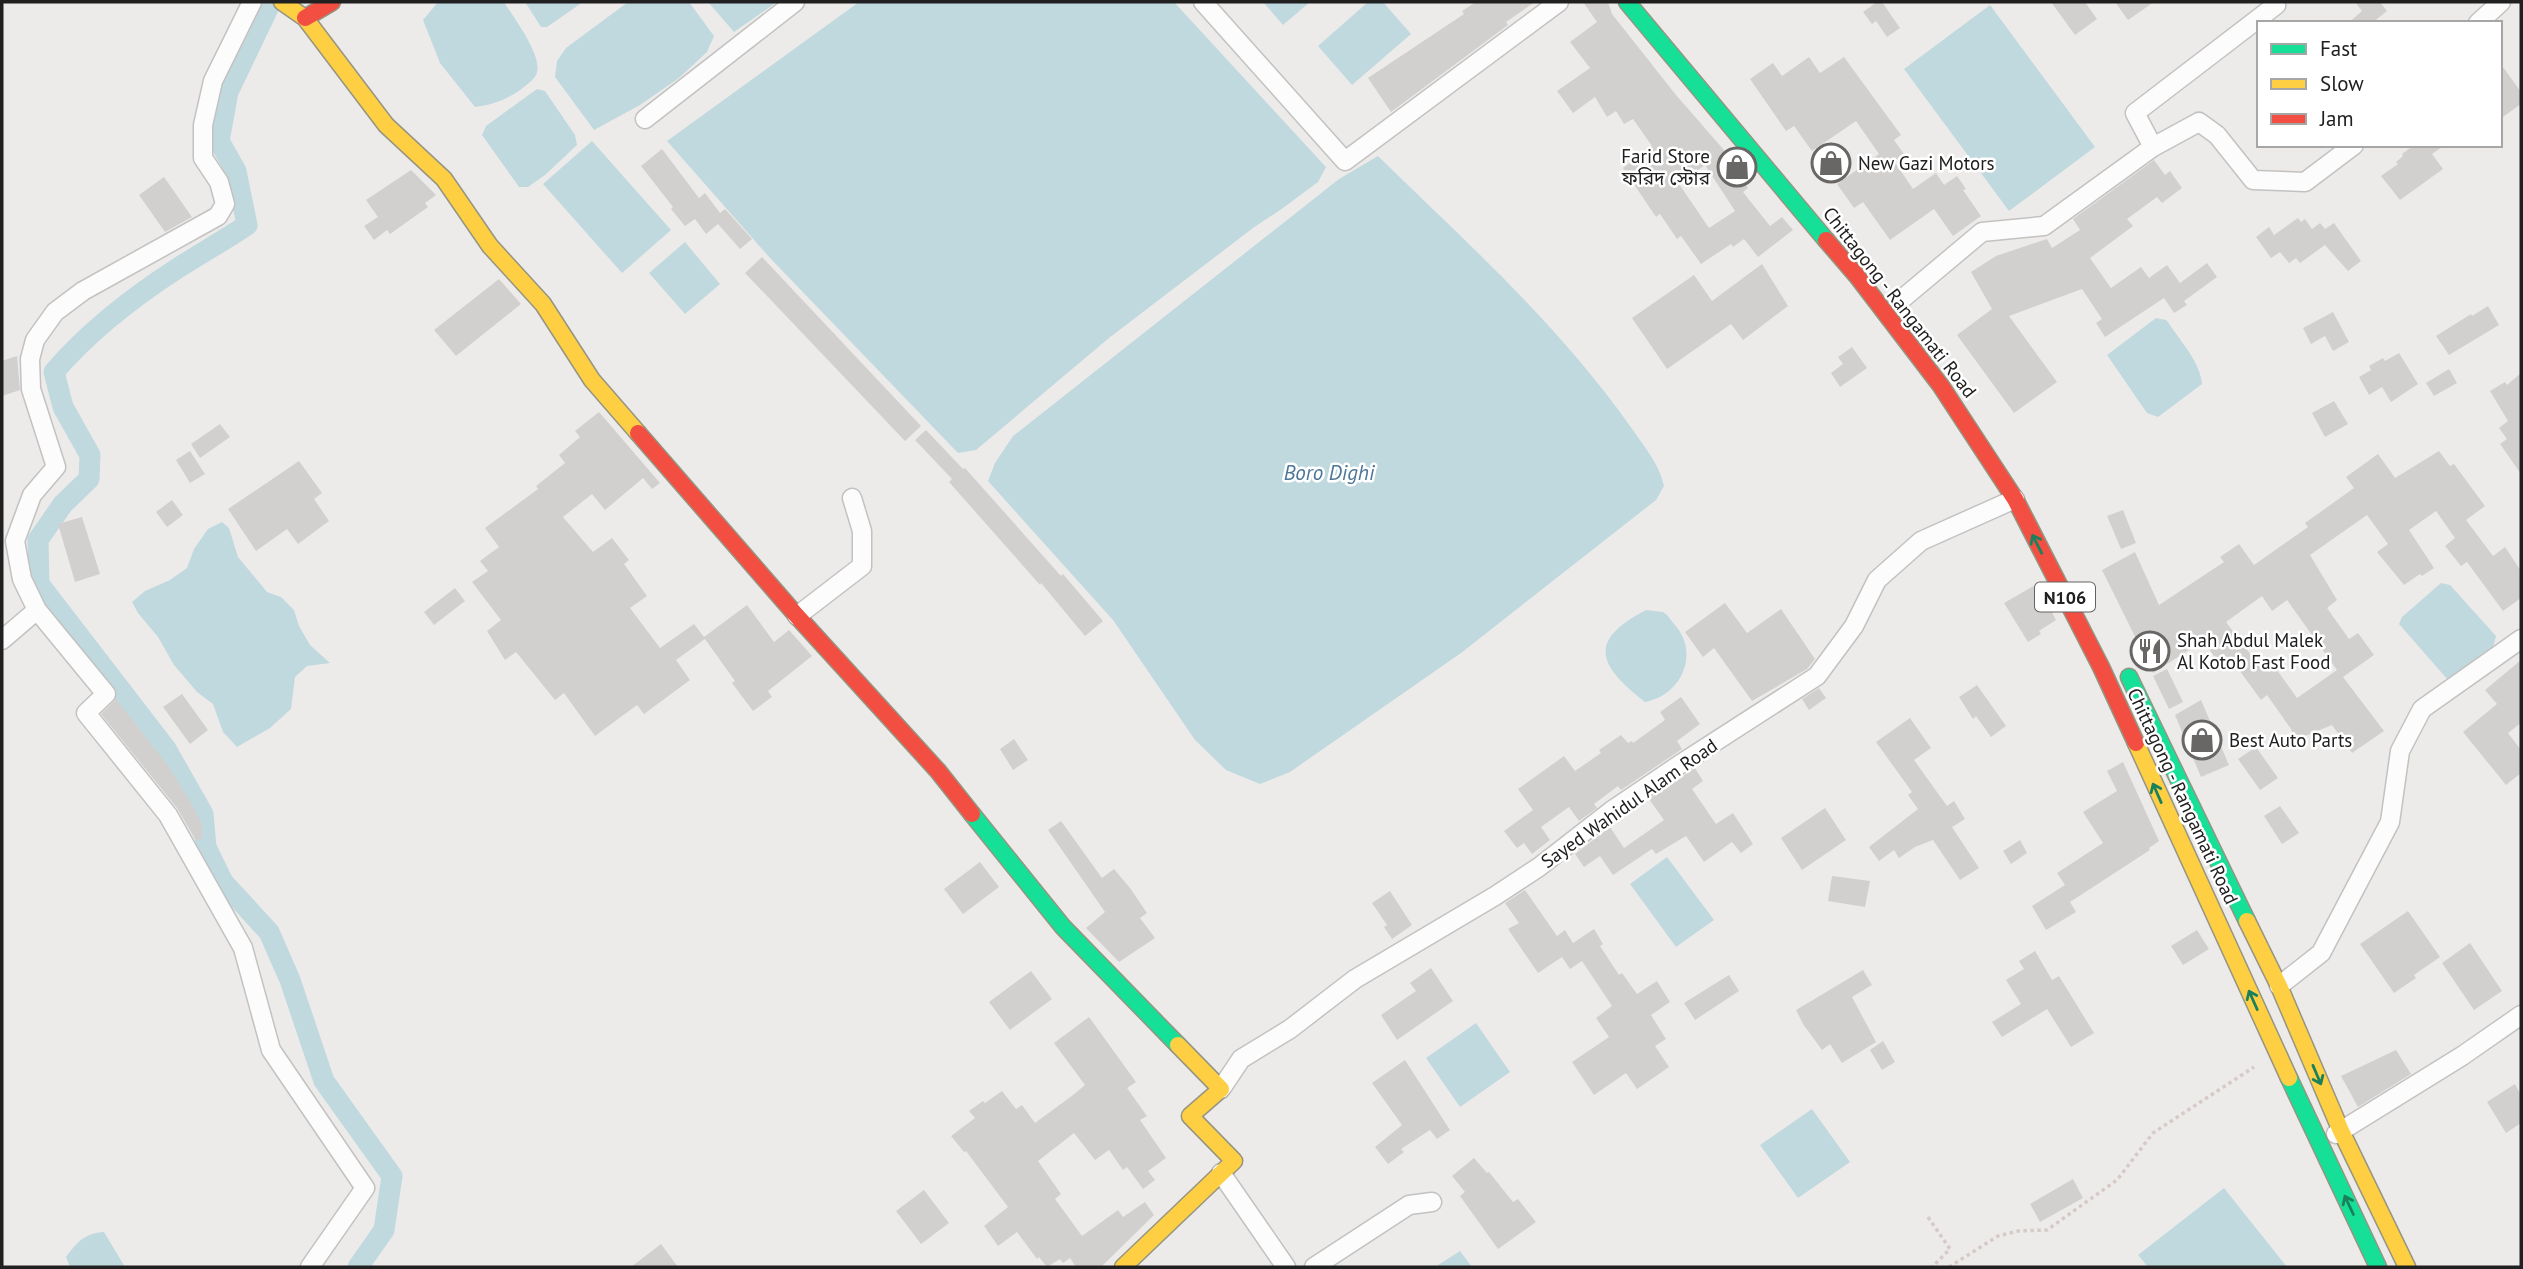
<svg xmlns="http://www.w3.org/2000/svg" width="2523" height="1269" font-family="'PT Sans','Noto Sans Bengali',sans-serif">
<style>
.water{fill:#c0d9de}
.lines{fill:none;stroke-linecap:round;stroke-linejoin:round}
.canal{stroke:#c0d9de;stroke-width:21}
.building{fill:#d2d0ce;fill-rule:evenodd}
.street-casing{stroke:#c3c2c1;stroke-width:21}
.fast-casing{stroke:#959582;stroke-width:19}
.slow-casing{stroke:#959582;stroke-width:19}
.jam-casing{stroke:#959582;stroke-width:19}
.path{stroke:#d6cac9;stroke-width:3.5;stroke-dasharray:3.5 3.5;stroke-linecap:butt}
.street{stroke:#fcfcfc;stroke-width:18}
.fast{stroke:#16e098;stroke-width:16}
.slow{stroke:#ffcf43;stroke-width:16}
.jam{stroke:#f24e42;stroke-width:16}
.oneway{stroke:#1b805c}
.labels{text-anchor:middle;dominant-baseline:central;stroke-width:5;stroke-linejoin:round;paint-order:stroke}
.shield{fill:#fff;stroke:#636363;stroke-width:2}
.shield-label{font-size:18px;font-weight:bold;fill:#202020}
.poi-label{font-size:19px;fill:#202020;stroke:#fff;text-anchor:start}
.street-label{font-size:19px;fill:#202020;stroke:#fff}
.water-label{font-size:21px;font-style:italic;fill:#4d7698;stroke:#fff}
</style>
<rect width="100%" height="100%" fill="#edebe9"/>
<path class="water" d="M438,2H504C513,17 545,58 536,75C533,81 525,86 520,90C506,100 492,105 475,107L440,63L423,20Z
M525,2H583L547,27H541Z
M628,2H689L714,36L707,52L679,78L640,105L594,130L555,77L557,61L566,48Z
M708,2H777L734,32Z
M859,2H1174L1326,167L1318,182L1283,208L1253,228L1109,338L976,450L958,453L770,258L667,141Z
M1263,2H1310L1283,25Z
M1368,2H1383L1411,34L1352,85L1318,46Z
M1990,5L2095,147L2009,211L1904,69Z
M537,89L545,91L575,135L577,145L545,175L528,187H519L482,135L486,126Z
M592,141L671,230L622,273L543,184Z
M1378,156C1466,242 1559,325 1630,426C1643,445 1659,463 1664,486L1656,500L1461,653L1290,772L1260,784L1226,770L1195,740L1113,620L988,481L995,463L1013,436L1339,179Z
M685,242L720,284L685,314L649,273Z
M2156,318L2166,320L2168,322C2180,341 2200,361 2202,384L2158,417L2147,413L2107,355Z
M222,522L229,528L238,557L267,592L281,597L294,610L299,626L310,645L330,663L307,666L295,677L291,709L270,728L237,747L223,732L213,704L197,692L174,665L158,637L138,613L132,602L145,591L170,580L187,568L194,549L208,529Z
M2441,583L2450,585L2496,636L2493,648L2454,681L2448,680L2399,624L2402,617Z
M1646,610C1651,611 1658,611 1663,612C1667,614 1671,620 1674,624C1701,653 1681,696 1645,702C1599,666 1586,641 1646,610Z
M1667,857L1714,920L1676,947L1630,884Z
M1476,1023L1510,1072L1460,1107L1426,1058Z
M1812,1109L1850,1162L1798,1198L1760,1145Z
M2224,1188L2287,1267H2148L2138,1255Z
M104,1232L125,1267H70L66,1257C77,1242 85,1233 104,1232Z
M1460,1251L1472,1267H1435Z"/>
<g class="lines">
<path class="canal" d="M271,2L228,92L219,141L236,171L247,225C225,240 201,253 178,268C133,297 89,331 54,372L63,407L90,455L89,479L63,504L38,540L39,584L166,749L203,814L206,847L223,882L269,932L290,980L324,1081L392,1176L384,1230L358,1267"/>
</g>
<path class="building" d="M1476,2H1535L1506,22L1508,25L1391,112L1368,78L1464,14L1462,11Z
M1583,2H1608L1612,14L1676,95L1744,173L1740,177L1748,188L1743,192L1770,226L1782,217L1793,230L1758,257L1744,239L1733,247L1731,244L1701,264L1681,236L1677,239L1660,214L1656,217L1623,168L1652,146L1633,119L1624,124L1616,111L1607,117L1595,97L1573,113L1557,91L1590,68L1570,42L1597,22ZM1705,165L1735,211L1709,228L1679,184Z
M1877,2H1882L1900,28L1887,37L1876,21L1872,24L1863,12Z
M2051,2H2085L2097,19L2075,35Z
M2115,2H2154L2128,20Z
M2355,2H2380L2387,11L2372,23H2348L2362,11Z
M1809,57L1820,73L1844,57L1901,135L1894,140L1904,154L1894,161L1913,189L1936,173L1944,185L1957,176L1966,189L1963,190L1981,216L1953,236L1934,209L1890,240L1863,202L1854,208L1837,184L1879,154L1856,121L1812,151L1794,126L1786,131L1750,79L1773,63L1782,76Z
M2500,63L2521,92V104L2500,119Z
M2414,145H2445L2432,154L2443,169L2400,200L2381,176L2398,164L2396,162L2403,156L2402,154Z
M662,149L699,198L705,193L720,213L725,209L752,239L740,249L718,224L706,234L695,219L685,226L671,209L673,207L641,166Z
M2154,160L2165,175L2170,171L2182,188L2162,203L2157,197L2127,219L2133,226L2090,258L2111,288L2141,267L2149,278L2167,265L2180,283L2207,263L2217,277L2184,301L2187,305L2174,313L2164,298L2105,337L2096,323L2102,319L2082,289L2009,316L2057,382L2014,413L1957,335L1992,309L1971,272L1996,256L2047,239L2052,248L2080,230L2073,219Z
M411,170L436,195L425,203L428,207L390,234L387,230L374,240L364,226L378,217L366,200Z
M164,177L192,217L165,232L139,195Z
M2298,218L2301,222L2305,219L2312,229L2320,223L2325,229L2334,223L2361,261L2348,271L2325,245L2300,263L2296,258L2289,263L2280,252L2271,258L2256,237L2269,227L2274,235Z
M762,257L921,426L905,441L745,273Z
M1762,264L1788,306L1743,340L1731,324L1667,369L1632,318L1694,275L1712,301Z
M499,279L521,304L456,356L434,330Z
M2488,306L2499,325L2449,355L2436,336L2471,314L2472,316Z
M2333,312L2349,342L2333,351L2325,336L2311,344L2303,328Z
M1852,347L1867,368L1840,387L1831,373L1843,364L1838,357Z
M2399,353L2418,384L2391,402L2382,387L2369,395L2359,377L2371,370L2369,366L2383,358L2385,361Z
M17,356L20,390L2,396V361Z
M2449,369L2457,383L2434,396L2426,383Z
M2521,373V474L2500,444L2507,439L2499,428L2508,421L2490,391L2505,382L2507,385Z
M2334,401L2348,424L2325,437L2312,413Z
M599,412L660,483L652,489L643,478L605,510L592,494L563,517L593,552L612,538L629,560L624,564L647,596L630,608L660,648L694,624L704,637L747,605L774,642L789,630L812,656L768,691L772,697L753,711L732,683L735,681L705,639L676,660L690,680L644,714L637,705L595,736L564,693L555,700L516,652L505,660L487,631L501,620L472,582L488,571L480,561L499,547L485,528L538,489L536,486L565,463L559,455L580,437L575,431Z
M220,424L230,437L200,458L191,444Z
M926,430L963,469L965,468L1061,576L1063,574L1103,621L1085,636L1041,583L1040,585L949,482L952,479L915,440Z
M190,451L205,474L190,483L176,460Z
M2439,451L2450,466L2454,464L2485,506L2466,520L2493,556L2505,547L2521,571V598L2503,611L2467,562L2461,566L2445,546L2455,538L2436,511L2409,530L2434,568L2422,576L2420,574L2404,585L2377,552L2388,544L2367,515L2310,555L2337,600L2327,608L2349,639L2358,633L2374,655L2343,677L2384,731L2352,753L2332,725L2295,740L2291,729L2267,695L2261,700L2234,663L2224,670L2203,641L2153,673L2102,570L2135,552L2159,605L2224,562L2220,557L2239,544L2254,565L2308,527L2305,523L2354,488L2346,477L2378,454L2395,478ZM2262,596L2272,611L2287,600L2337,670L2297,698L2267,656L2257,663L2226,622Z
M299,461L322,493L314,499L329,521L298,544L287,529L256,551L228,509Z
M172,500L183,515L167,527L156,512Z
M2123,510L2136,543L2121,549L2107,516Z
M82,517L100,574L75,582L58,524Z
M2037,584L2056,620L2039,631L2041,634L2028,642L2004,603Z
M455,588L465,601L434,625L424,612Z
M1725,603L1747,633L1781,609L1815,659L1807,669L1752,701L1714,648L1703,657L1685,632Z
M2521,660V723L2508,733L2521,750V773L2506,785L2463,732L2497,704L2485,690Z
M2167,669L2183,702L2169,709L2153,676Z
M1977,685L2006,726L1991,737L1976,716L1973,719L1959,697Z
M1819,688L1826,698L1809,710L1802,699Z
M182,694L208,730L190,744L163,707Z
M1681,697L1700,724L1677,741L1682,749L1621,790L1618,786L1594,804L1597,808L1579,821L1569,807L1541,827L1550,840L1532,854L1524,843L1517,848L1504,831L1533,810L1518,789L1564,756L1575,771L1601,753L1599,750L1621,735L1628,743L1632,741L1633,743L1665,720L1660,712Z
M116,699L169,767L194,808L202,825V840L195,839L177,808L101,714Z
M2201,700L2229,765L2201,777L2175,715Z
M1910,718L1931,748L1914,760L1947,806L1954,801L1965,819L1952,827L1979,868L1960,880L1933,840L1915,847L1899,858L1894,850L1879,861L1869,847L1918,809L1908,795L1912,792L1876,742Z
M1014,739L1028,760L1013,770L1000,749Z
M2256,747L2278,778L2260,790L2238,759Z
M2123,762L2159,841L2149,848L2150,850L2070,902L2076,912L2046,930L2032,906L2065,885L2057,873L2103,843L2083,812L2117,791L2107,771Z
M1695,768L1703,781L1692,789L1716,824L1733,813L1753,844L1741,853L1732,842L1704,862L1686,836L1656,854L1652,849L1613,875L1600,856L1584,867L1575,854L1610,827L1624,848L1664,820L1649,799Z
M2280,806L2299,833L2282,844L2264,816Z
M1825,808L1846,840L1802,870L1781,838Z
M1061,821L1102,878L1114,869L1130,888L1147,913L1140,918L1155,938L1119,962L1086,928L1105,912L1048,830Z
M2020,840L2027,853L2011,864L2003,851Z
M980,862L999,887L963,914L944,889Z
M1832,876L1870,881L1865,907L1828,901Z
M1525,890L1557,936L1565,930L1573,943L1594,929L1603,944L1600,946L1619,975L1622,973L1637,994L1657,981L1670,1002L1651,1015L1666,1039L1655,1046L1669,1067L1637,1089L1626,1073L1594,1095L1572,1062L1609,1037L1596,1018L1612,1006L1582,961L1570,969L1562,957L1538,973L1508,929L1519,923L1505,903Z
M1390,891L1412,925L1392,939L1384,927L1387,925L1372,903Z
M2408,911L2440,957L2414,975L2416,978L2394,993L2360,944Z
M2197,930L2209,949L2183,965L2171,946Z
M2470,943L2502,991L2474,1010L2442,963Z
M2035,951L2052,980L2059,976L2094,1033L2071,1047L2047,1009L2002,1037L1992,1022L2021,1004L2006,980L2024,969L2019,961Z
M1431,968L1453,1001L1397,1040L1381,1015L1416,991L1410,983Z
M1863,970L1872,985L1852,997L1876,1042L1842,1063L1830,1044L1822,1050L1803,1024L1796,1010Z
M1031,971L1052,999L1010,1030L989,1002Z
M1729,975L1739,991L1695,1020L1684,1003Z
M1089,1017L1136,1082L1127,1088L1147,1116L1140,1120L1166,1158L1148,1171L1155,1180L1143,1189L1127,1167L1123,1170L1109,1150L1095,1160L1074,1133L1038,1161L1061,1194L1055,1199L1082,1236L1118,1210L1123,1217L1145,1202L1154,1215L1101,1267H1076L1070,1258L1063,1263L1060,1259L1047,1267L1039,1257L1037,1259L1017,1232L998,1246L984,1226L1008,1207L966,1151L964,1152L951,1136L975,1118L969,1111L983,1101L985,1103L1002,1091L1016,1109L1022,1105L1035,1123L1073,1095L1085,1085L1054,1043Z
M1883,1041L1895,1062L1882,1070L1870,1050Z
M2396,1050L2411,1074L2358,1107L2341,1076Z
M1405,1060L1450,1130L1437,1139L1430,1130L1401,1149L1404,1152L1388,1164L1375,1147L1402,1125L1372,1083Z
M2515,1084L2521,1095V1123L2506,1133L2487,1102Z
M1474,1158L1487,1173L1489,1172L1513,1202L1518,1199L1536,1222L1498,1249L1460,1196L1465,1192L1452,1176Z
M2073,1179L2083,1198L2040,1222L2030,1204Z
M924,1190L949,1223L921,1244L896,1211Z
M661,1244L678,1267H631Z"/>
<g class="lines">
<defs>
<path id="street" d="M252,2L213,81L203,125V158L219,182L225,204L218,216L83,291L55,312L35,340L30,359L31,389L56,467L32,495L15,541L22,579L37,610L106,694L86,713L168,815L243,948L271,1050L365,1188L310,1267
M1203,2L1345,161L1559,2
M2478,23L2501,2
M645,119L795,2
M2153,147L2199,122L2217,135L2253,180L2305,182L2354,145
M1902,299L1982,232L2044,226L2153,147L2135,113L2276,5L2275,2
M797,616L862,566V531L852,498
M2,640L37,610
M2279,986L2321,953L2390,822L2400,751L2422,709L2521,639
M1221,1089L1241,1059L1290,1029L1355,979L1495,896L1539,867L1611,811L1679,765L1817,676L1854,626L1877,580L1921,541L2015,499
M2336,1134L2462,1056L2521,1015
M1221,1173L1286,1267
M1314,1267L1409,1205L1432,1202"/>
<path id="fast" d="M1627,2L1826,240
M2129,677L2247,921
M972,814L1063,927L1178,1045
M2289,1078L2378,1267"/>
<path id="slow" d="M282,2L305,18L386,125L444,179L490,246L543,304L592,380L638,433
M2136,743L2289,1078
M2247,921L2279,986L2341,1131L2407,1267
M1123,1267L1234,1161L1190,1116L1221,1089L1178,1045"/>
<path id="jam" d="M305,18L332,2
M1826,240L1857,276L1941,386L2015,499L2101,667L2136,743
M638,433L797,616L938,771L972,814"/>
</defs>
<use href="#street" class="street-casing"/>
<use href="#fast" class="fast-casing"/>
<use href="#slow" class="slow-casing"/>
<use href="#jam" class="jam-casing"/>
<path class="path" d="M1928,1217L1950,1249L1932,1267
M1949,1267L1998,1236L2018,1231L2047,1230L2117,1180L2153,1133L2254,1067"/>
<use href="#street" class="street"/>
<use href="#fast" class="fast"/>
<use href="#slow" class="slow"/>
<use href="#jam" class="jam"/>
</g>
<defs><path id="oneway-shaft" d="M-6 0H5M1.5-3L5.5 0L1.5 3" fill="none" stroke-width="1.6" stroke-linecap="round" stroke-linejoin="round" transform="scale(1.75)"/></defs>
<g class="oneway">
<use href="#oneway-shaft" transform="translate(2037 544) rotate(-117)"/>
<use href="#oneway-shaft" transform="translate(2157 793) rotate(-114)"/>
<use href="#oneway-shaft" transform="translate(2253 1000) rotate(-114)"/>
<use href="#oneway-shaft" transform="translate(2317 1075) rotate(67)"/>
<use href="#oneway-shaft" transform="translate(2349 1205) rotate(-115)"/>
</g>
<defs>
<symbol id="shop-ring" viewBox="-11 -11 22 22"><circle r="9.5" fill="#fff" stroke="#686766" stroke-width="1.5"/><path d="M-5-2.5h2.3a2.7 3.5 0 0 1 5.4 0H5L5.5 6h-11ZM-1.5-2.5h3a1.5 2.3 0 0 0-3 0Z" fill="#686766"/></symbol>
<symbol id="restaurant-ring" viewBox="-11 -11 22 22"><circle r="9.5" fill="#fff" stroke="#686766" stroke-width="1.5"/><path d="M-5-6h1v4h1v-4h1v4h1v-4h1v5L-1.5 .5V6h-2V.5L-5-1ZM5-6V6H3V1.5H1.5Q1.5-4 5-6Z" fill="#686766"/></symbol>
</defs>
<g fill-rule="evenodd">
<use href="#shop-ring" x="1809" y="141" width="44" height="44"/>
<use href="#shop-ring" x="1715" y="145" width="44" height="44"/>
<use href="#restaurant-ring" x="2128" y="629" width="44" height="44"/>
<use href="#shop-ring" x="2180" y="718" width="44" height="44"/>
</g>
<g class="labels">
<rect class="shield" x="2035" y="582.5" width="60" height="29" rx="5"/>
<g class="shield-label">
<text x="2065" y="597">N106</text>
</g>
<g class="poi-label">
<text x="1710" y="156" text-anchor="end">Farid Store<tspan x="1710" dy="22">ফরিদ স্টোর</tspan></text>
<text x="1858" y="163">New Gazi Motors</text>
<text x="2177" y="640">Shah Abdul Malek<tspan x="2177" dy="22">Al Kotob Fast Food</tspan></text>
<text x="2229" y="740">Best Auto Parts</text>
</g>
<g class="street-label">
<text transform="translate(1900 302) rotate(52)">Chittagong - Rangamati Road</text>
<text transform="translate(2183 796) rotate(65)">Chittagong - Rangamati Road</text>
<text transform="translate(1629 803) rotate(-35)">Sayed Wahidul Alam Road</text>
</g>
<g class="water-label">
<text x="1329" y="472">Boro Dighi</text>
</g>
</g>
<rect width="2523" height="1269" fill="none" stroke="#202020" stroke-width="7"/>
<rect x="2257" y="21" width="245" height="126" fill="#ffffff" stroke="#a6a6a6" stroke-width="2"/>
<rect x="2271" y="44" width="35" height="10" fill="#16e098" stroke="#a6a6a6" stroke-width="2"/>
<text x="2320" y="56" font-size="21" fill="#202020">Fast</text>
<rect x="2271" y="79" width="35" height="10" fill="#ffcf43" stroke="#a6a6a6" stroke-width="2"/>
<text x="2320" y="91" font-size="21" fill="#202020">Slow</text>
<rect x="2271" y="114" width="35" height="10" fill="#f24e42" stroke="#a6a6a6" stroke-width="2"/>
<text x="2320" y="126" font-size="21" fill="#202020">Jam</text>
</svg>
